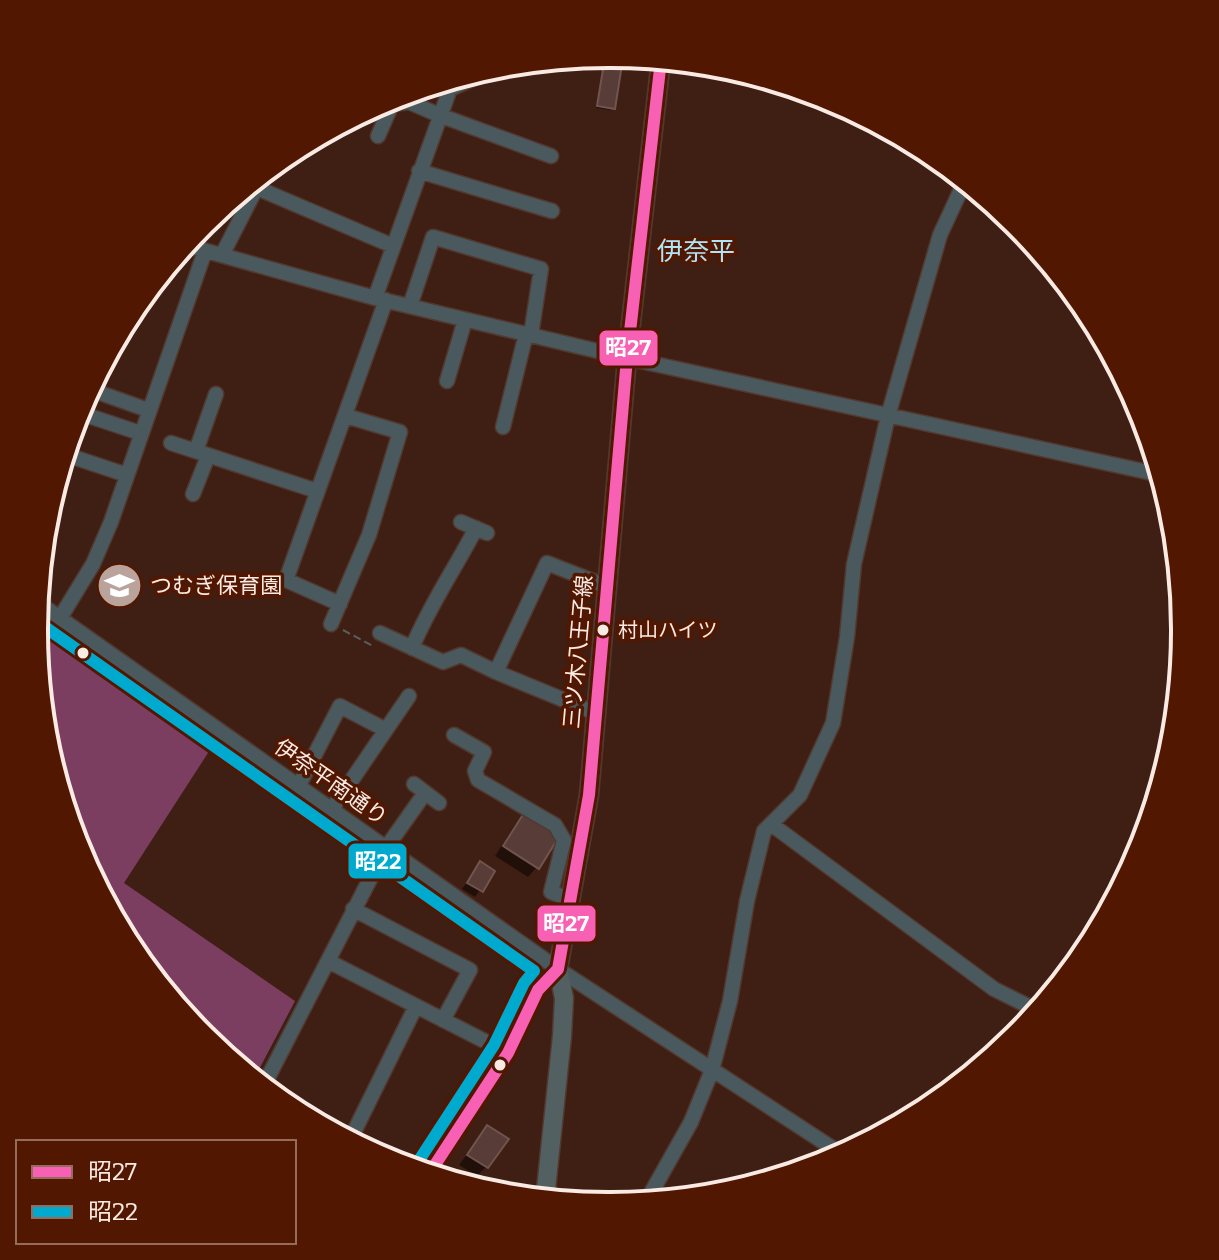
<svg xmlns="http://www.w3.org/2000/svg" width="1219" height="1260" font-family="Bitter,'Noto Sans JP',serif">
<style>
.forest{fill:#7b3e61}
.shadow{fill:#0007}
.building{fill:#583c37;stroke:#71544e;stroke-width:2}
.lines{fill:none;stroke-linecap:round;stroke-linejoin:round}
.minor-casing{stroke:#523930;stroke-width:17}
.major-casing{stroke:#523930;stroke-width:21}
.path{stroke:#5b5d5e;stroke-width:2;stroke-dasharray:8 4;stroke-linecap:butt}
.minor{stroke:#4a595d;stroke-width:14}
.major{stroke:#536062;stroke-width:18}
.bus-1-casing{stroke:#521700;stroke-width:18}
.bus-2-casing{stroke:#521700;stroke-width:18}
.bus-1{stroke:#f860b3;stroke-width:12}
.bus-2{stroke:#00a9ce;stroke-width:12}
.bus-dot{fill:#faeae4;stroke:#521700;stroke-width:3}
.labels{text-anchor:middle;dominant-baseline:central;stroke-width:7;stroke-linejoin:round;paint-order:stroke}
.bus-label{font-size:20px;fill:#faeae4;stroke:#521700;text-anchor:start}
.poi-label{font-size:22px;fill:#faeae4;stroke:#521700;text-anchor:start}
.street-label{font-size:22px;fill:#faeae4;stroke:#521700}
.quarter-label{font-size:26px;fill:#b0e5f8;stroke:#521700}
.rim{fill:none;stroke:#faeae4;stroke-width:4}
.line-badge{stroke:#521700;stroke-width:3}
.badge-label{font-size:22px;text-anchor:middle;font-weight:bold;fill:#fff}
</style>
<rect width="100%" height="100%" fill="#3f1f13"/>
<path class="forest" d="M37,600L59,622L217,739L124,883L295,1001L254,1079L202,1037L131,949L78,850L45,742L34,630Z"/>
<path class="shadow" d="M605,59L613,108L610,110L596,108Z
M524,816L537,867L528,877L495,856L515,825Z
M480,864L493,871L475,897L462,889Z
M487,1127L494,1159L477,1176L459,1165Z"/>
<path class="building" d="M605,57L623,58L615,109L597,106Z
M524,813L560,835L539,869L503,846Z
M480,861L495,871L483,892L467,883Z
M487,1125L509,1139L488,1168L467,1155Z"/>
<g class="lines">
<defs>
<path id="minor" d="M378,136L392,104L409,102L439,115L551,156
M419,171L552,211
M257,188L393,246
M185,245L375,298L627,358L1161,475
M222,255L264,173
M375,298L450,89L472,79L475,72
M410,306L433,237L541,269L531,335
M447,381L465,320
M89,389L148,410
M77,412L140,433
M503,427L526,334
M171,443L317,491
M196,451L216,394
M64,454L127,475
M193,494L208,456
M461,522L487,533
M39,577L43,592V606
M37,602L558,969L843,1155
M340,604L286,580L386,300
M60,618L93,564L111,522L205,251
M331,624L369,535L400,432L346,416
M380,633L443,662L461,655L496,672L598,714
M35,643L49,610
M412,648C429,606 455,569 476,528
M496,672L547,563L608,587
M454,735L484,752L475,771L478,780L555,825L564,840L551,892L569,899
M414,784L439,803
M298,787L340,706L386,730
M332,809L409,696
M771,824L994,989L1038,1011
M353,909L470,970L443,1020
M328,961L508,1053
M263,1087L386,848L425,793
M350,1140L416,1006
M429,1174L508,1053L538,990L558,969
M646,1202L691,1122L712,1070L730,1001L747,901L764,831L800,795L833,723L847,637L854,564L888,416L940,235L965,181"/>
<path id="major" d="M545,1199L562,1036L564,998L558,969L589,795L627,358L661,60"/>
</defs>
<use href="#minor" class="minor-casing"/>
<use href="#major" class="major-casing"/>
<path class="path" d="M343,630L373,646"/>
<use href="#minor" class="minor"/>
<use href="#major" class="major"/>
<defs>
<path id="bus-1" d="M429,1174L508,1053L538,990L558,969L589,795L627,358L661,60"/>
<path id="bus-2" d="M35,620L534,971L524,983L494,1045L416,1165"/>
</defs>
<use href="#bus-1" class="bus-1-casing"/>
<use href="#bus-2" class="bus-2-casing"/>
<use href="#bus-1" class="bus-1"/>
<use href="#bus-2" class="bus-2"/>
</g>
<defs>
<symbol id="school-disc" viewBox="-11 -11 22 22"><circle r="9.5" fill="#b9a39b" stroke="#521700"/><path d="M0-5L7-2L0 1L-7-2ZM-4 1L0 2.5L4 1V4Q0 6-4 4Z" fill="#fff"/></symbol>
</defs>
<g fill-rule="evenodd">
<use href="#school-disc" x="94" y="560" width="51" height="51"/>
</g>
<g class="bus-dot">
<circle cx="603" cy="630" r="7"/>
<circle cx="83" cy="653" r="7"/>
<circle cx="500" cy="1065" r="7"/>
</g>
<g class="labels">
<g class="bus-label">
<text x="618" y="630">村山ハイツ</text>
</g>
<g class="poi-label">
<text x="150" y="585">つむぎ保育園</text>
</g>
<g class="street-label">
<text transform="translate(578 652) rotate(-85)">三ツ木八王子線</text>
<text transform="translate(331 782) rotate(35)">伊奈平南通り</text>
</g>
<g class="quarter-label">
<text x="696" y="251">伊奈平</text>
</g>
</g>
<path d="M0 0H1219V1260H0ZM609 68H610A561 561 0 0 1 1171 629V631A561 561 0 0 1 610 1192H609A561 561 0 0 1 48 631V629A561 561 0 0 1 609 68Z" fill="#521700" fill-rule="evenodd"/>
<path class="rim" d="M609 68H610A561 561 0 0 1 1171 629V631A561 561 0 0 1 610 1192H609A561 561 0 0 1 48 631V629A561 561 0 0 1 609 68Z"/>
<g class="line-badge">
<rect x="598" y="329" width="61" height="38" rx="8" fill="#f860b3"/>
<rect x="347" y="842" width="61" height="38" rx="8" fill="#00a9ce"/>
<rect x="536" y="904" width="61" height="39" rx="8" fill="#f860b3"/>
</g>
<g class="badge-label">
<text x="628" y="355">昭27</text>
<text x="378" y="869">昭22</text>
<text x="566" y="931">昭27</text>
</g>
<rect x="16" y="1140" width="280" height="104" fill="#521700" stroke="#956b5b" stroke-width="2"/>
<rect x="32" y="1166" width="40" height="12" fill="#f860b3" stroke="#956b5b" stroke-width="2"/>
<text x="88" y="1180" font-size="24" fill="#faeae4">昭27</text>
<rect x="32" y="1206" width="40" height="12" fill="#00a9ce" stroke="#956b5b" stroke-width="2"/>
<text x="88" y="1220" font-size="24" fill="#faeae4">昭22</text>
</svg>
